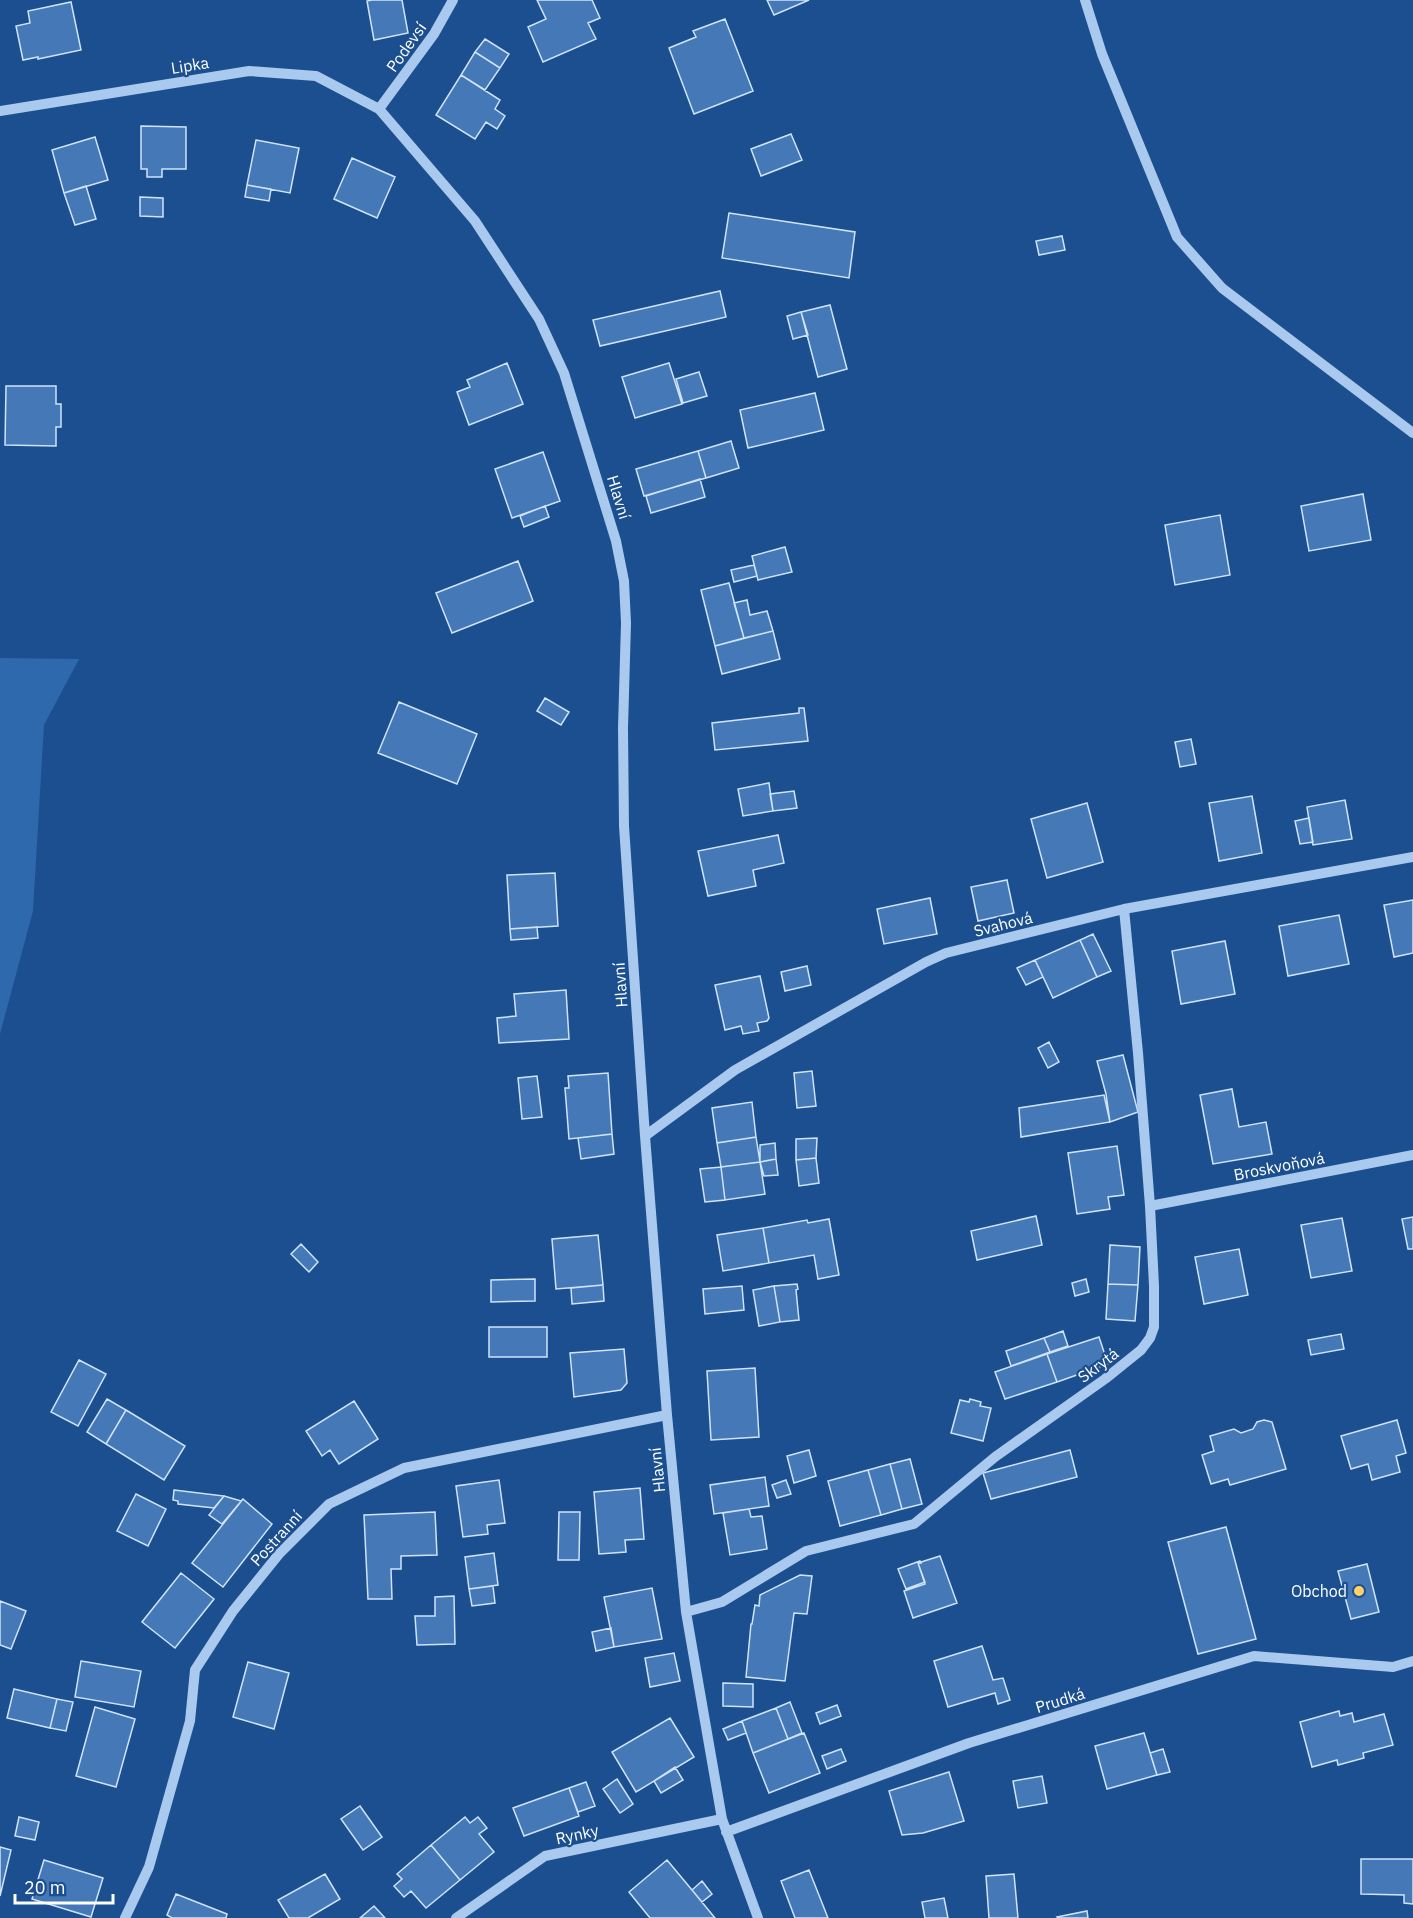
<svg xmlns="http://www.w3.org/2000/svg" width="1413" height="1918" font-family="'IBM Plex Sans',sans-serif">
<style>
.green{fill:#2e69ad}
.building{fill:#4478b7;stroke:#cfe3fa;stroke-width:1.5}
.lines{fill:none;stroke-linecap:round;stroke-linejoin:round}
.minor{stroke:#a9c9ee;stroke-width:10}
.poi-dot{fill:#ffd166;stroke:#1b4f8f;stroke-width:2}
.labels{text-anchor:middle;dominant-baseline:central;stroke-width:4.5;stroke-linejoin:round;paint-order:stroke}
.street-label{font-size:16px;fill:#fff;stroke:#1b4f8f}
.poi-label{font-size:16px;fill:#fff;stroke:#1b4f8f;text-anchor:end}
</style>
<rect width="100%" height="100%" fill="#1b4f8f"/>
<path class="green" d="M0,658L79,659L44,725L33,911L0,1034Z"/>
<path class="building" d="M372,0H402L408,33L374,40L367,1Z
M537,0H592L600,18L588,23L596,39L543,62L528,27L546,19Z
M767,0H809L774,15Z
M71,2L81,50L38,59V57L23,60L16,26L30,23L28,11Z
M725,19L753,91L694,114L669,48L696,37L693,31Z
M485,39L509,54L500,68L475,52Z
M475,52L500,68L485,90L461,75Z
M461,75L500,100L495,109L505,116L497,129L486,122L475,139L436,115Z
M141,126L186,127V169H162V177H147V169H141Z
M791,134L802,160L761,176L751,149Z
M95,137L108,180L64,193L52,150Z
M256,140L299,148L290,193L247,185Z
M352,158L395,177L377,218L334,199Z
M247,185L271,189L269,201L245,197Z
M86,186L96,219L75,225L64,193Z
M140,197L163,198V217L140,216Z
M729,213L855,232L849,278L722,258Z
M1062,236L1065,250L1039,255L1036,241Z
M720,291L726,317L600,346L593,320Z
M830,305L847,369L818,377L801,312Z
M801,312L808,335L793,339L787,316Z
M507,363L523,404L469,425L457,392L470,387L467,380Z
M669,363L682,404L635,418L622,377Z
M699,372L707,396L683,403L676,379Z
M6,386H56V404H61V427H56V446L5,445Z
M815,393L824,430L748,448L740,410Z
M731,441L739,468L706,478L698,451Z
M698,451L706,478L644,496L636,469Z
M543,452L560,501L512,518L495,469Z
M700,479L705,497L651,513L646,496Z
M1363,494L1371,540L1309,551L1301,506Z
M545,506L549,517L524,527L520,516Z
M1220,515L1230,575L1175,585L1165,525Z
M785,547L792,572L758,580L752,556Z
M518,561L533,601L452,633L436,593Z
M754,565L757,576L734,582L731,570Z
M729,583L744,638L715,646L701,590Z
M747,600L750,615L767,611L773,631L744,638L734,603Z
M773,631L780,659L722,674L715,646Z
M545,698L569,712L561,725L537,711Z
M399,702L477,734L457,784L378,753Z
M799,708H804L808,741L715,750L712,723L799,713Z
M1191,739L1196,764L1180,767L1175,742Z
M769,783L773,811L743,816L738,789Z
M794,791L797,808L773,811L770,794Z
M1252,796L1262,853L1219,861L1209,803Z
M1345,800L1352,839L1313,845L1307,807Z
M1087,803L1103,862L1047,878L1031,819Z
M1309,818L1313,842L1300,844L1295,821Z
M778,835L784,863L753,870L756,886L708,896L698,851Z
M555,873L558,926L510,929L507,875Z
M1007,880L1014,913L978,921L971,887Z
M930,898L937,934L884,944L877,909Z
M1413,900V953L1394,957L1384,905Z
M1339,915L1349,964L1288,976L1279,926Z
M537,927L538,938L511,940L510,929Z
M1093,934L1111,971L1097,977L1080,940Z
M1080,940L1097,977L1053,998L1035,960Z
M1225,941L1235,994L1181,1004L1172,951Z
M1035,960L1043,977L1026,985L1017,968Z
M807,966L811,985L785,991L781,972Z
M760,976L769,1018L767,1021L757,1023L759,1031L743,1034L741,1026L725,1030L715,985Z
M566,990L569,1039L499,1043L497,1018L516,1016L514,994Z
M1049,1042L1059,1062L1048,1068L1038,1048Z
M1123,1055L1138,1112L1110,1122L1106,1094L1097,1061Z
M812,1071L816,1106L797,1108L794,1073Z
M608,1073L612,1134L569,1139L565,1088H569L568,1076Z
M537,1076L542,1117L522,1119L518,1078Z
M1232,1089L1239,1127L1266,1122L1272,1154L1213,1164L1200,1095Z
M1104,1095L1110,1122L1021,1137L1019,1108Z
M752,1102L756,1137L717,1143L712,1108Z
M612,1134L614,1154L581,1159L578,1138Z
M756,1137L760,1162L721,1167L717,1143Z
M817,1138L816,1158L796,1160V1139Z
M775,1143L776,1159L760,1162V1145Z
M1117,1146L1124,1195L1108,1197L1110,1209L1077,1214L1068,1153Z
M816,1158L819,1183L799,1186L796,1160Z
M776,1159L778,1175L764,1176L760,1162Z
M760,1162L765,1194L725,1200L721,1167Z
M721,1167L725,1200L705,1202L700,1169Z
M1036,1216L1042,1245L977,1260L971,1231Z
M1413,1217V1249H1408L1402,1219Z
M1342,1218L1352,1271L1311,1278L1301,1225Z
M829,1219L839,1275L818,1279L814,1255L769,1263L763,1228L807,1220L808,1223Z
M763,1228L769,1263L723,1271L717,1235Z
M598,1235L603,1285L556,1289L552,1239Z
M301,1244L318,1262L309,1272L291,1254Z
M1110,1245L1140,1247L1138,1285L1108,1284Z
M1239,1249L1248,1295L1204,1304L1195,1257Z
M535,1279V1301L491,1302V1280Z
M1086,1279L1089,1292L1075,1296L1072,1283Z
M797,1284L798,1289L796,1290L799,1320L780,1322L774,1286Z
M1108,1284L1138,1285L1135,1321L1106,1319Z
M603,1285L604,1301L572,1304L571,1288Z
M742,1286L744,1310L705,1314L703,1289Z
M774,1286L780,1322L759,1326L753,1290Z
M489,1327H547V1357H489Z
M1063,1331L1068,1346L1050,1352L1044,1338Z
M1341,1334L1344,1349L1311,1355L1308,1340Z
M1099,1337L1108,1364L1057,1382L1047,1354Z
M1044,1338L1050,1352L1011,1366L1006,1351Z
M624,1349L627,1383L621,1390L574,1397L570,1353Z
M1047,1354L1057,1382L1005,1399L995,1372Z
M79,1360L106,1374L78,1426L51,1412Z
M755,1368L759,1437L711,1440L707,1371Z
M107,1399L126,1410L106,1444L87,1432Z
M970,1399L981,1402L980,1406L991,1408L983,1441L951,1433L960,1400L969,1402Z
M354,1401L378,1439L339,1464L330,1450L322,1456L306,1431Z
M126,1410L185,1446L164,1480L106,1444Z
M1264,1420L1272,1422L1286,1469L1230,1485L1228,1479L1211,1484L1202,1455L1214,1451L1210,1436L1234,1429L1241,1433L1253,1429L1257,1422Z
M1397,1420L1406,1453L1396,1456L1400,1472L1372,1480L1368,1464L1351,1469L1341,1436Z
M809,1450L816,1476L794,1483L787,1456Z
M1070,1450L1077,1477L991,1499L983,1473Z
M910,1459L922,1504L902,1509L890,1464Z
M890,1464L902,1509L881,1515L868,1470Z
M868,1470L881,1515L840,1526L828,1481Z
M765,1477L769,1506L714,1514L710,1485Z
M499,1480L505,1523L487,1525L488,1534L463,1537L456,1486Z
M786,1480L791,1494L777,1498L772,1485Z
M640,1488L644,1539L625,1540L626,1552L599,1554L594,1492Z
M174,1490L224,1496L214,1508L178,1504V1501L173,1500Z
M136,1494L166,1509L148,1546L117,1531Z
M224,1496L241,1501L243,1499L222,1524L209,1515Z
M243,1499L272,1524L223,1587L192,1563Z
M749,1509L751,1517L762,1516L767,1549L730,1555L723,1513Z
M435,1512L437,1555L401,1556V1569H391L392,1599H368L364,1515Z
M559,1512H580L579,1560H558Z
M1226,1527L1256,1639L1198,1654L1168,1542Z
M494,1553L498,1585L469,1589L465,1557Z
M940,1556L957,1603L913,1618L904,1591L925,1584L918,1563Z
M920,1561L921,1563H918L925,1582L906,1589L898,1569Z
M1367,1564L1379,1612L1351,1619L1338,1571Z
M181,1573L214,1599L175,1648L142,1622Z
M800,1575L812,1576L807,1614L794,1613L785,1681L746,1677L751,1624H752L755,1605L759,1606L760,1595Z
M493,1586L495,1603L472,1606L469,1589Z
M652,1588L662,1639L614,1647L604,1597Z
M454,1596L455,1644L417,1645L415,1616H435V1597Z
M0,1601L26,1611L11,1649L0,1645Z
M611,1628L614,1647L596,1651L592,1632Z
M982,1646L993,1680L1003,1678L1010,1700L998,1704L995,1693L948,1707L934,1661Z
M674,1653L680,1681L650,1687L645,1658Z
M81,1661L141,1671L134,1707L75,1697Z
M248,1662L289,1673L274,1729L233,1717Z
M723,1683L753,1684V1707L723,1706Z
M14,1689L57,1699L50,1728L7,1718Z
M57,1699L73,1702L66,1731L50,1728Z
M790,1702L802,1733L788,1739L776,1708Z
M837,1705L841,1716L820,1724L816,1713Z
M95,1707L135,1719L116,1787L76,1776Z
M776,1708L788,1739L753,1753L742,1721Z
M1339,1711L1340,1716L1352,1713L1354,1722L1384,1714L1393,1745L1363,1753L1364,1758L1338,1765L1337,1760L1312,1767L1300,1722Z
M670,1718L694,1757L636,1792L612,1752Z
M742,1721L746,1733L728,1740L723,1729Z
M804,1733L820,1773L769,1793L753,1753Z
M1144,1733L1157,1775L1107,1789L1095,1746Z
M841,1749L846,1761L827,1769L822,1756Z
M1163,1749L1170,1772L1157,1775L1150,1753Z
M675,1767L683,1780L661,1793L654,1781Z
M949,1772L964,1821L923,1833L902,1835L889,1791Z
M1042,1776L1047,1803L1018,1808L1013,1781Z
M617,1779L633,1804L620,1813L603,1789Z
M586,1782L595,1806L578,1812L569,1788Z
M569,1788L579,1816L524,1836L513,1808Z
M360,1806L382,1837L363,1850L341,1819Z
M19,1817L39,1822L35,1840L15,1836Z
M465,1817L470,1823L478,1817L487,1828L479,1834L494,1852L460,1880L431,1845Z
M431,1845L460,1880L426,1908L411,1891L404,1897L394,1886L402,1879L397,1874Z
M0,1847L11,1850L0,1896Z
M1361,1859H1413V1904L1404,1903V1895L1361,1894Z
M44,1860L103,1878L91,1917L32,1899Z
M667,1860L692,1890L715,1918H650L629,1892Z
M809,1870L828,1918H795L781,1881Z
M325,1874L340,1899L308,1918H289L278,1900Z
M1014,1874L1018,1918H989L986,1876Z
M702,1881L712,1894L702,1902L692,1890Z
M176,1894L227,1914L226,1918H172L167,1915Z
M944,1898L948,1918H925L922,1902Z
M374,1906L385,1918H360Z
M1087,1911L1088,1918H1058L1057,1917Z"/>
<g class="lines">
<path class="minor" d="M1085,0L1102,54L1177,237L1222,288L1413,433
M379,109L434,34L453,0
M0,111L249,71L316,76L379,109L475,221L539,319L564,373L616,541L624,581L626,623L623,728L624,826L645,1136L667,1415L686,1612L722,1819L758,1918
M645,1136L735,1070L926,962L946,953L1124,909L1413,857
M1150,1206L1413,1155
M686,1612L722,1602L806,1551L914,1524L995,1457L1105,1379L1141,1350L1150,1338L1154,1327V1286L1150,1206L1138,1053L1124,909
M726,1832L969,1743L1254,1656L1393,1667L1413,1661
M125,1918L149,1867L190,1721L195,1670L233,1611L279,1554L329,1504L404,1468L667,1415
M456,1918L545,1856L722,1819"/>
</g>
<circle class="poi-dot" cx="1359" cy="1591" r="6"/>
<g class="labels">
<g class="street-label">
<text transform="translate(406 47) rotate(-55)">Podevsí</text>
<text transform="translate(190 65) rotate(-9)">Lipka</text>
<text transform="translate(619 497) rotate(73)">Hlavní</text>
<text transform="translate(1003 924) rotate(-14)">Svahová</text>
<text transform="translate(620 985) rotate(-94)">Hlavní</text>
<text transform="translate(1279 1166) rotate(-11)">Broskvoňová</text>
<text transform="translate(1098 1365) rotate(-37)">Skrytá</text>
<text transform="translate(657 1470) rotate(-96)">Hlavní</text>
<text transform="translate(276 1538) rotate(-48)">Postranní</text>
<text transform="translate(1060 1700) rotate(-17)">Prudká</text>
<text transform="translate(577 1834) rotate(-12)">Rynky</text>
</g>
<g class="poi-label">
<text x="1347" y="1591">Obchod</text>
</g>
</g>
<path d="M15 1894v9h98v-9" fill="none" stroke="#ffffff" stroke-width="3"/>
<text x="24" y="1894" font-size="18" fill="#ffffff" stroke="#1b4f8f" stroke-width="4.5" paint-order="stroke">20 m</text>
</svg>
